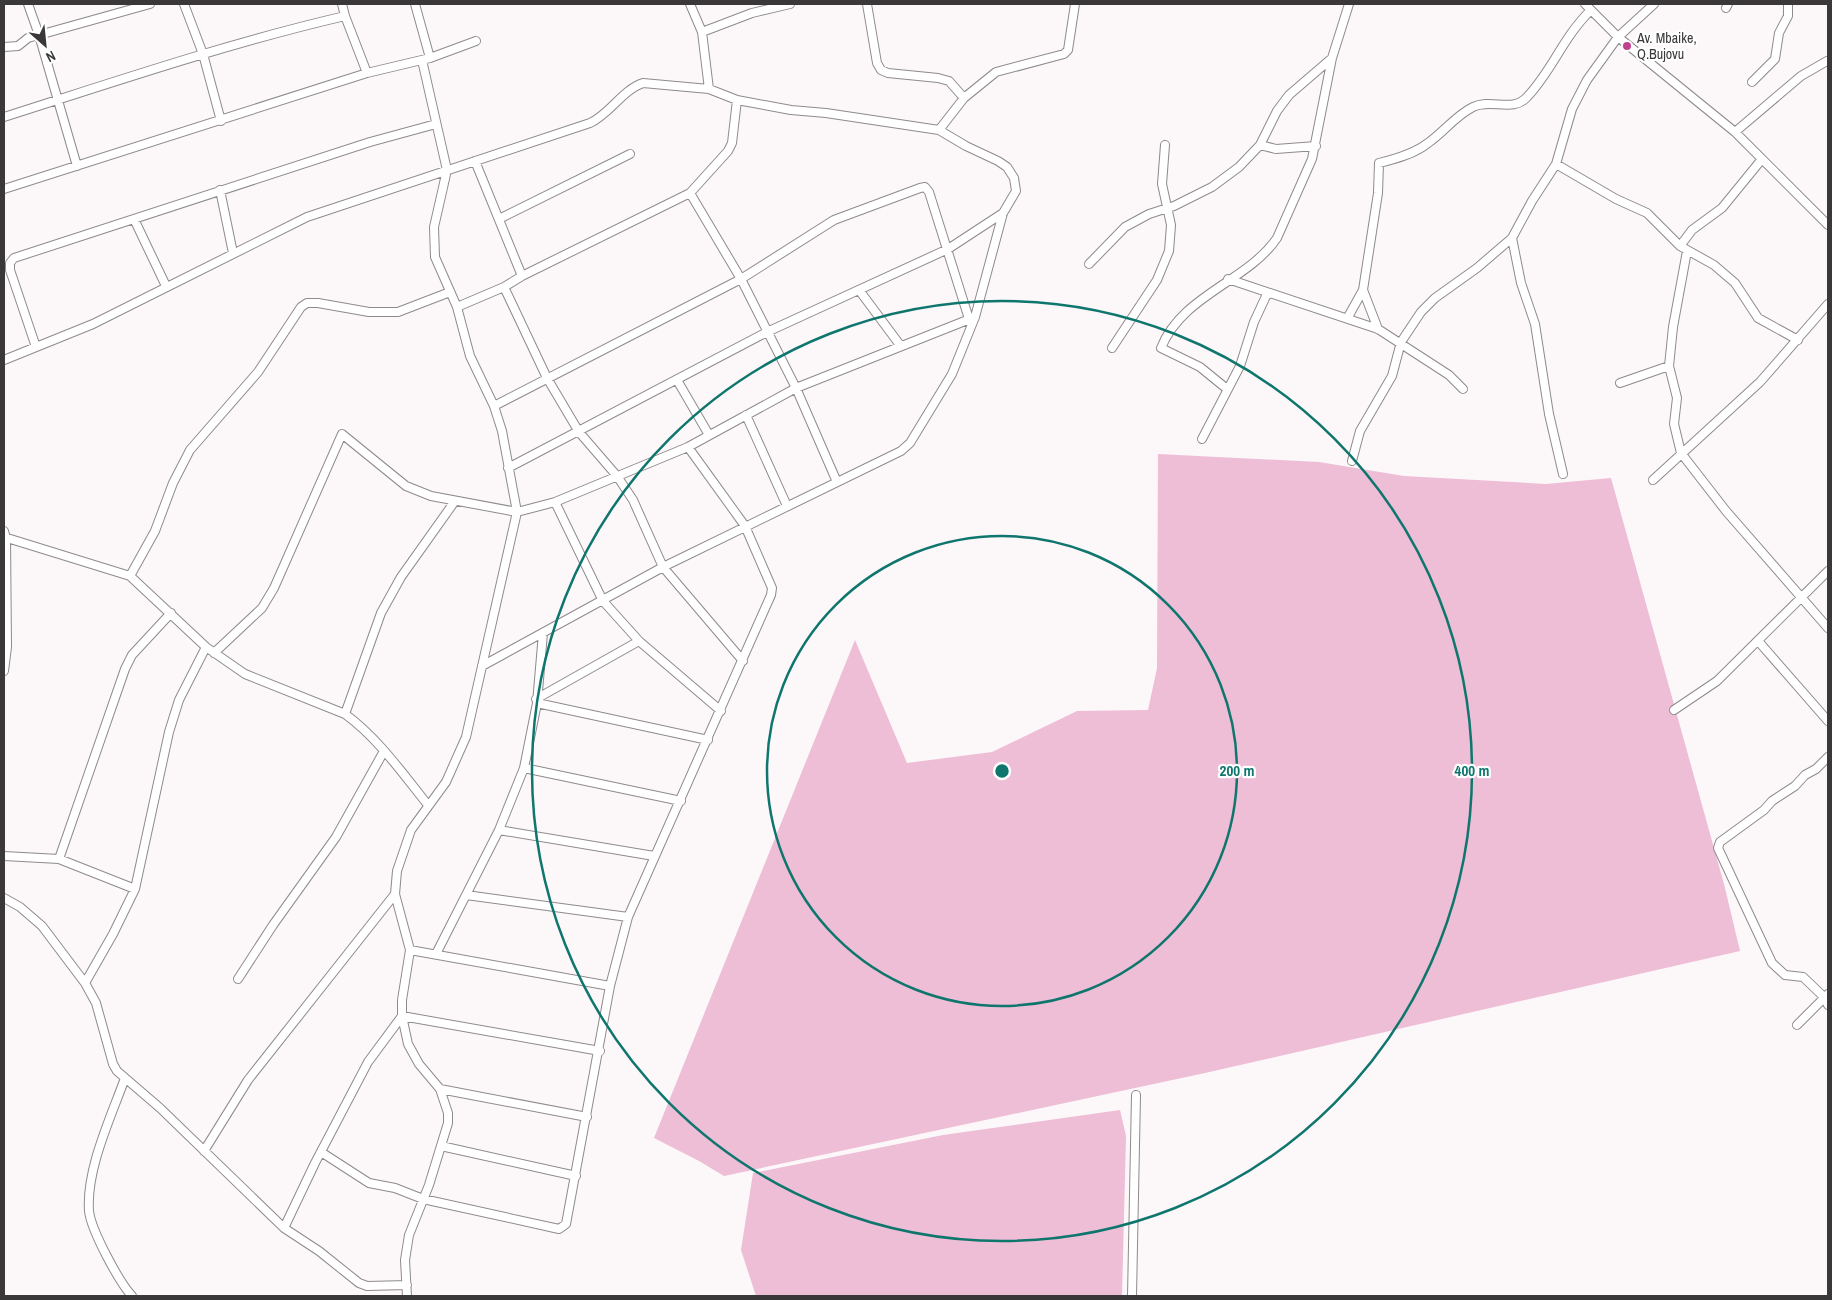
<svg xmlns="http://www.w3.org/2000/svg" width="1832" height="1300" font-family="'Archivo Narrow',sans-serif">
<style>
.green{fill:#eebdd6}
.lines{fill:none;stroke-linecap:round;stroke-linejoin:round}
.minor-casing{stroke:#8f8a8d;stroke-width:10}
.minor{stroke:#fff;stroke-width:8}
.ring{fill:none;stroke:#0f766e;stroke-width:2.5}
.poi-dot{fill:#c0418f;stroke:#fff;stroke-width:2}
.labels{text-anchor:middle;dominant-baseline:central;stroke-width:4.5;stroke-linejoin:round;paint-order:stroke}
.poi-label{font-size:14px;fill:#3a3839;stroke:#fff;text-anchor:start}
.centre{fill:#0f766e;stroke:#fff;stroke-width:2.5}
.ring-label{font-size:15px;text-anchor:middle;font-weight:bold;fill:#0f766e;stroke:#fff;stroke-width:4.5;stroke-linejoin:round;paint-order:stroke}
</style>
<rect width="100%" height="100%" fill="#fcf7f9"/>
<path class="green" d="M1158,454L1319,462L1404,476L1546,484L1611,478L1724,884L1740,951L1205,1073L724,1176L699,1161L654,1138L855,640L907,763L992,752L1077,711L1148,710L1157,668Z
M1120,1110L1126,1136L1122,1296H756L741,1250L753,1173L943,1135Z"/>
<g class="lines">
<defs>
<path id="minor" d="M184,4L203,54L221,121
M342,4L345,16
M415,4L430,58
M690,4L702,32L709,89
M867,4L877,63L881,70L888,73L938,78L949,81L964,98
M1585,4L1618,37L1735,132L1828,225
M1726,8L1728,4
M702,32L752,13L790,4
M4,47L18,46L28,38L39,35L28,4
M1752,82L1775,59L1779,33L1788,16V4
M4,117C117,81 229,43 345,16L367,73
M939,130L964,98L996,72L1064,54L1068,50L1075,4
M1735,132L1801,76L1827,61
M1260,145L1276,149L1316,146
M475,161L522,276
M1556,164L1616,199L1647,213L1680,246L1714,265L1735,283L1758,318L1798,340
M77,166L39,35L150,4
M4,189L367,73L430,58L476,41
M220,190L233,253
M690,193L741,279L796,388L837,482
M134,219L166,286
M499,219L630,154
M1512,238L1521,283L1535,324L1549,414L1563,474
M1680,246L1692,230L1722,208L1762,159
M1687,251L1673,327L1669,366L1677,398L1674,424L1681,453L1726,511L1828,628
M1089,264L1125,227L1149,214L1174,206L1212,187L1239,167L1260,145L1277,111L1289,95L1332,58
M1228,279L1378,329L1449,375L1463,389
M504,287L547,378L579,432L617,476L633,500L663,567L743,661
M859,290L900,345
M457,307L504,287L522,276L690,193L728,151L732,143L737,100
M1348,317L1363,290
M1378,329L1363,290L1378,193L1379,163C1396,159 1414,154 1428,143C1444,132 1455,116 1473,107C1491,98 1513,113 1527,97C1552,71 1563,37 1591,10
M36,347L10,270V263L14,258L370,142L436,124
M1112,348L1157,280L1169,251L1171,225L1162,184L1165,145
M4,360L93,324L307,217L590,123C610,114 622,90 643,83L709,89L737,100L791,110L826,113L939,130L966,146L998,161L1007,167L1014,178L1016,191L1003,213L975,317L952,374L910,443L901,451L663,567L482,666
M677,380L709,435
M1620,383L1669,366
M1227,389L1200,367L1161,348C1182,295 1248,281 1277,238L1312,159L1332,58L1349,4
M494,406L741,279L834,220L920,188L925,187L929,192L969,319
M746,415L787,506
M1202,439L1240,366L1254,322L1267,294
M1352,461L1360,431L1392,376L1401,342L1421,312L1435,298L1477,268L1512,238L1532,201L1556,164L1572,109L1587,80L1618,37L1654,4
M508,468L767,332L948,249L1003,213
M1653,480L1760,382L1828,304
M555,502L603,601L639,641
M4,531L6,538L7,647L4,671
M4,537L130,576L206,647L245,674L345,714C378,738 403,774 428,805
M130,576L155,531L173,483L190,450L258,372L301,307L307,303H318L369,312H398L450,292
M1759,642L1828,721
M214,653L262,608L274,588L342,434L406,486L431,496L517,512L555,502L688,447L796,388L975,317
M536,699L639,641L721,711
M537,703L708,740
M1674,710L1717,681L1828,571
M345,714L381,613L401,577L455,501
M1828,757L1816,769L1805,775L1795,786L1772,801L1764,810L1720,842L1718,848L1772,963L1785,975L1803,977L1824,997L1828,1005
M524,768L681,801
M499,830L654,856
M4,856L59,859L135,889
M59,859L125,669L132,655L171,613
M466,895L628,917
M4,898L20,907L42,926L85,983L96,1003L113,1064L117,1071L160,1108L284,1228L319,1251L359,1283L367,1286L407,1285
M410,950L610,986
M436,954L499,830L524,768L537,703L543,633
M238,979L273,925L336,837L384,751
M85,983L113,934L135,889L169,732L179,700L206,647
M1797,1025L1828,994
M125,1078C111,1117 86,1169 89,1211C91,1230 119,1282 132,1296
M440,1089L587,1117
M441,1146L576,1176
M204,1151L248,1080L395,894
M321,1152L369,1183L395,1188L423,1199L559,1229L566,1224L610,986L628,917L771,595L772,588L745,526L688,447
M284,1228L315,1163L368,1062L402,1016L600,1051
M407,1296L405,1260L409,1235L429,1185L448,1123V1113L440,1089L419,1064L408,1044L402,1016V1000L410,950L395,894L397,871L411,830L446,782L466,737L517,512L502,431L494,406L470,356L457,307L435,257L434,227L447,170L422,60
M1132,1296L1136,1095"/>
</defs>
<use href="#minor" class="minor-casing"/>
<use href="#minor" class="minor"/>
</g>
<g class="ring">
<circle cx="1002" cy="771" r="235"/>
<circle cx="1002" cy="771" r="470"/>
</g>
<circle class="poi-dot" cx="1627" cy="46" r="5"/>
<g class="labels">
<g class="poi-label">
<text x="1637" y="38">Av. Mbaike,<tspan x="1637" dy="16">Q.Bujovu</tspan></text>
</g>
</g>
<circle cx="1002" cy="771" r="8" class="centre"/>
<g class="ring-label">
<text x="1237" y="776">200 m</text>
<text x="1472" y="776">400 m</text>
</g>
<rect width="1832" height="1300" fill="none" stroke="#3a3839" stroke-width="10"/>
<g transform="translate(45 45) rotate(153)" stroke="#ffffff" stroke-width="4" paint-order="stroke">
<path d="M0-4L9 19L0 12L-9 19Z" fill="#3a3839"/>
<text y="-8" font-size="14" font-weight="bold" text-anchor="middle" fill="#3a3839">N</text>
</g>
</svg>
